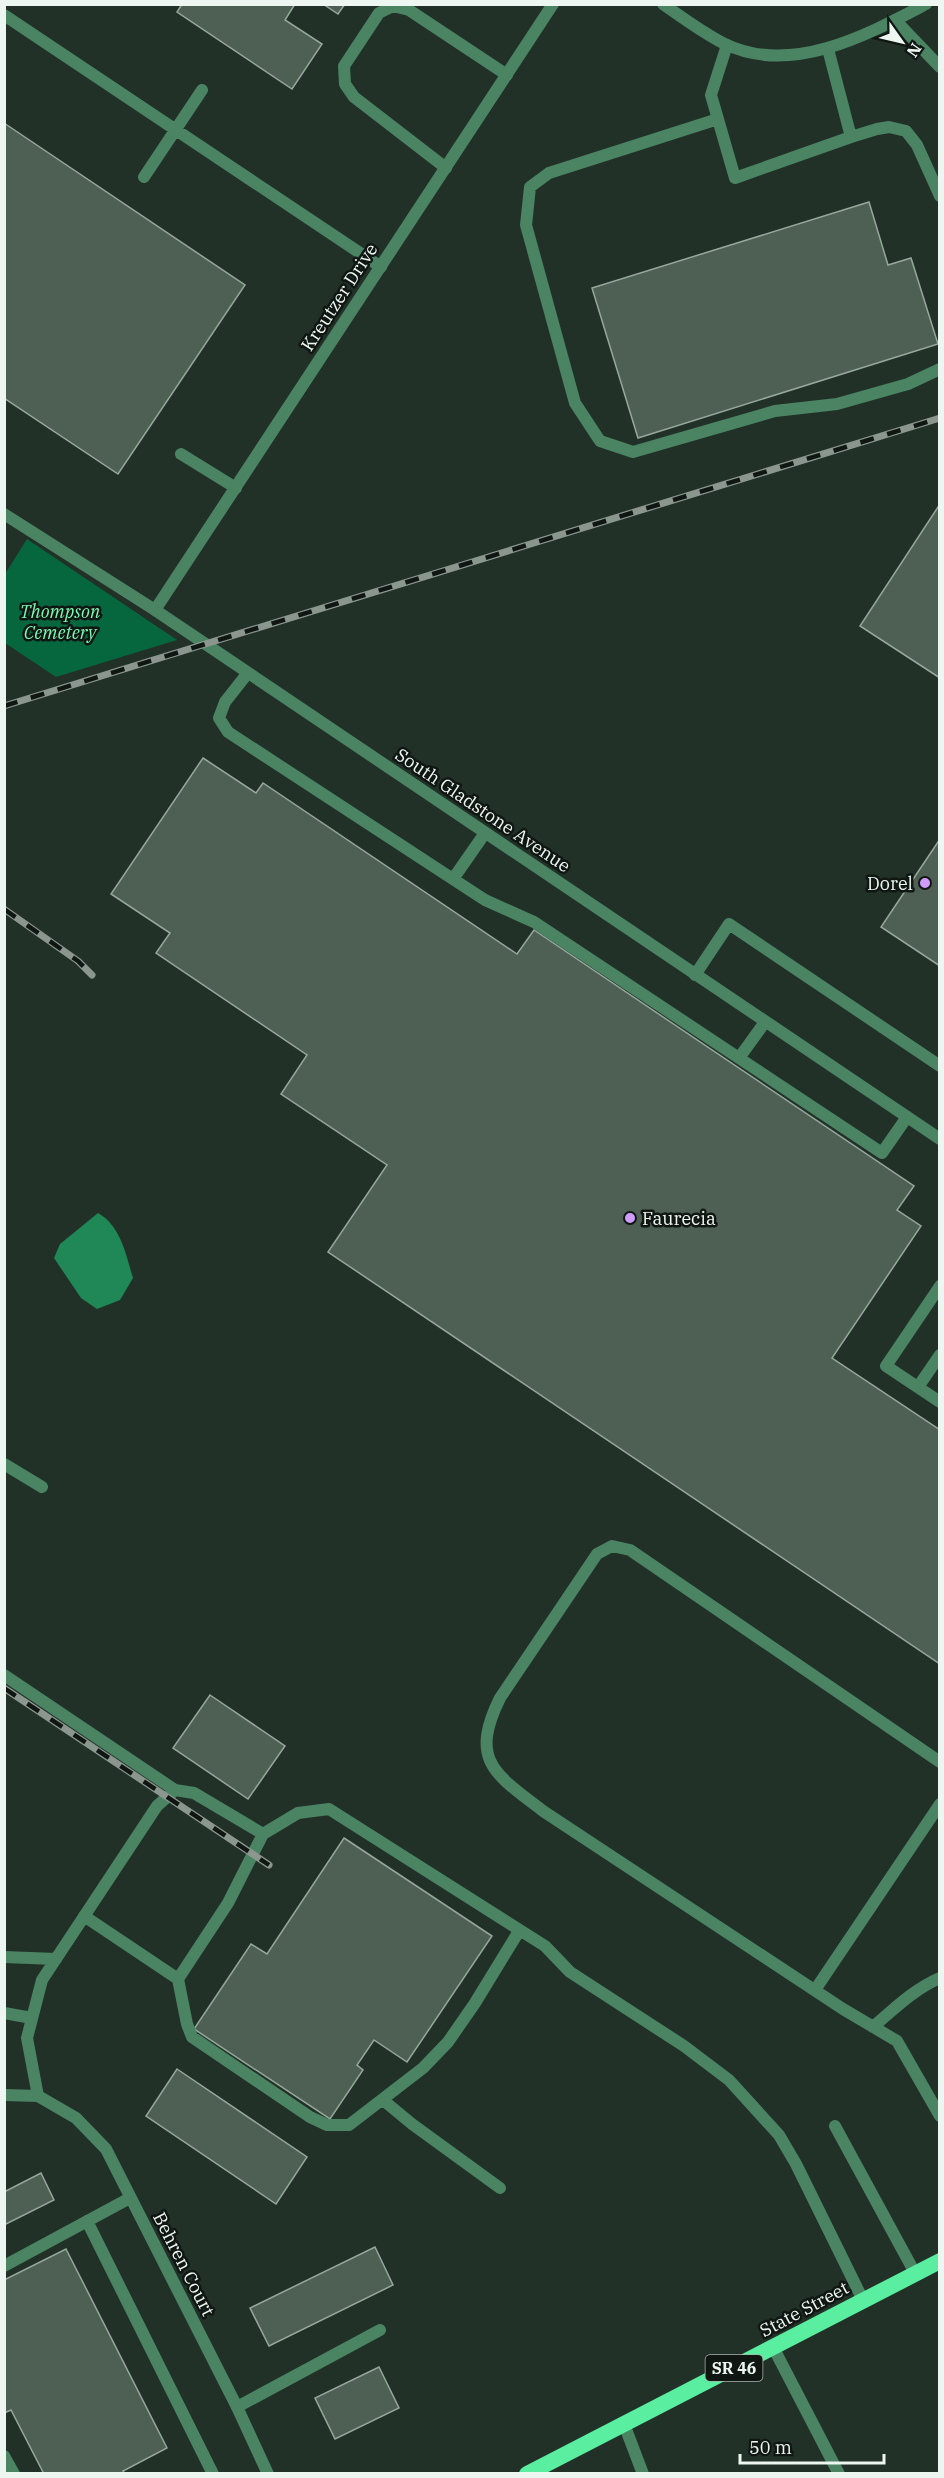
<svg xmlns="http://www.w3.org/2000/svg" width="944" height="2478" font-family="'IBM Plex Serif',serif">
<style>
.green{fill:#06663d}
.water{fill:#208756}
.building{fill:#4e5f54;stroke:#96a89c;stroke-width:1.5}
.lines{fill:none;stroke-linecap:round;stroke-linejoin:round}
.service{stroke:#4a8463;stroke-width:12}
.minor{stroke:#4a8463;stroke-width:12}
.tertiary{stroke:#4a8463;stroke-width:12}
.trunk{stroke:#5aeea1;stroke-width:16}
.rail-casing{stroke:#8b968f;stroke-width:7}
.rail{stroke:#101713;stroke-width:4.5;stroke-dasharray:14;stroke-linecap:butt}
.poi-dot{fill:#d09dff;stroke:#101713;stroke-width:2}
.labels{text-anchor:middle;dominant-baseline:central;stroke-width:5;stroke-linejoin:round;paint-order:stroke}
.shield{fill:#101713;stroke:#abb3ae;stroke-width:1.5}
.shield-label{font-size:16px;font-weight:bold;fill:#edf6f0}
.street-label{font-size:18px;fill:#edf6f0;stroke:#101713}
.park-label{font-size:18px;font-style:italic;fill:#7bf8b3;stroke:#101713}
.poi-label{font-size:18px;fill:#edf6f0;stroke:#101713;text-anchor:end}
</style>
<rect width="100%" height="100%" fill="#223128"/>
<path class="green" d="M27,539L177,640L56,677L5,643V574Z"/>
<path class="water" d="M98,1213C121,1226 126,1255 133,1278L120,1300L97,1309L81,1298L54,1258L60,1244Z"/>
<path class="building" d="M182,4H295L285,20L322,44L292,89L177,12Z
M323,4H345L338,14Z
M4,123L245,285L118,474L4,398Z
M869,202L888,265L911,258L938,344L638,438L592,288Z
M940,504V678L860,626Z
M203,758L256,793L263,783L517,954L534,930L914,1186L897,1210L921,1226L832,1358L940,1430V1664L328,1252L387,1165L281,1094L307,1055L156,953L170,933L111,894Z
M940,839V966L881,927Z
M210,1695L285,1746L248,1799L173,1748Z
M344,1838L492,1936L407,2062L374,2040L357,2065L363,2070L330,2119L194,2029L251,1944L267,1954Z
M177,2069L307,2157L276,2204L146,2116Z
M41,2173L54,2200L4,2225V2192Z
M375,2247L393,2285L269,2346L250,2308Z
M66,2249L167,2448L123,2471L125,2474H44L11,2410L4,2413V2280Z
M379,2367L399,2408L335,2439L315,2398Z"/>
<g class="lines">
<path class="service" d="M4,15L381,267
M895,20L940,67
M727,45L711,95L735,178L851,137L828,49
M718,119L549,173L530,187L526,225L575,403L600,441L633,452L775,411L837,404L908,384L940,369
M851,137L877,129L889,127L906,131L917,145L940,196
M446,168L354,97L345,84L344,66L379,13L393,6L409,10L507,75
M144,177L202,90
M181,454L236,488
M247,674L225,702L219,718L228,732L485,900L534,922L882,1153L907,1117
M453,879L485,833
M695,975L729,924L940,1066
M739,1058L765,1022
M940,1286L886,1366L940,1402
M918,1387L940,1355
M4,1464L42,1487
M4,1675L175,1790
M940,1762L630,1550L612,1546L597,1554L500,1698C469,1761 495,1774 543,1811L843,2009L897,2041L940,2116
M84,1916L178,1979L187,2024L192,2037L310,2117L327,2125H349L423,2068L448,2042L475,2003L519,1931
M4,1957L56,1959
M178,1979L228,1903L263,1834
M815,1990L940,1804
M4,2013L32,2018
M873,2027C894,2009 914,1989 940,1978
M4,2095L38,2096L27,2038L42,1980L157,1806L175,1790L194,1793L263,1834L298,1813L329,1809L545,1946L570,1972L684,2046L729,2080L779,2135L796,2164L863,2300
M383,2100L412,2124L500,2188
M835,2126L915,2273
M87,2221L213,2474
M237,2407L380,2330
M624,2424L643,2474
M4,2456L14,2474"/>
<path class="minor" d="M663,4C683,18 703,33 725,44C792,76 867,35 926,4
M155,610L553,4
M38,2096L76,2118L106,2149L237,2407L268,2474
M4,2266L130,2198
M773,2347L839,2474"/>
<path class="tertiary" d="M4,514L155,610L940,1139"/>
<path class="trunk" d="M527,2474L940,2261"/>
<defs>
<path id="rail" d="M4,706L940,418
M4,909L78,961L92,975
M4,1688L269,1865"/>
</defs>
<use href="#rail" class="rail-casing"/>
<use href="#rail" class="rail"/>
</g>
<g class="poi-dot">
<circle cx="925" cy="883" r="6"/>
<circle cx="630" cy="1218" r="6"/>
</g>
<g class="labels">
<rect class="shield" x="705.5" y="2355" width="57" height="26" rx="4.5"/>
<g class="shield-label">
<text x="734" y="2368">SR 46</text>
</g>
<g class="street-label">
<text transform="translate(339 297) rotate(-57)">Kreutzer Drive</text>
<text transform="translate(483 810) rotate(34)">South Gladstone Avenue</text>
<text transform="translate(184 2264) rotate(63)">Behren Court</text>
<text transform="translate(804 2309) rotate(-28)">State Street</text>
</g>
<g class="park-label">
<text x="60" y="611">Thompson<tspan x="60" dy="21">Cemetery</tspan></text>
</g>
<g class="poi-label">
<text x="913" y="883">Dorel</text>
<text x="642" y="1218" text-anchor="start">Faurecia</text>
</g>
</g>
<rect width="944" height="2478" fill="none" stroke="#edf6f0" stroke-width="12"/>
<g transform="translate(902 42) rotate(124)" stroke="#101713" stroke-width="4.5" paint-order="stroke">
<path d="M0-4.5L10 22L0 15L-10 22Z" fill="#edf6f0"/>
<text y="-9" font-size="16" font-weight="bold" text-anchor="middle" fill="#edf6f0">N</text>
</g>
<path d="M740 2454v9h144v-9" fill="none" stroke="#edf6f0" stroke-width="3"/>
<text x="749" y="2454" font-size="18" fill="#edf6f0" stroke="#101713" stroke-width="4.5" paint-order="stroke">50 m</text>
</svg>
